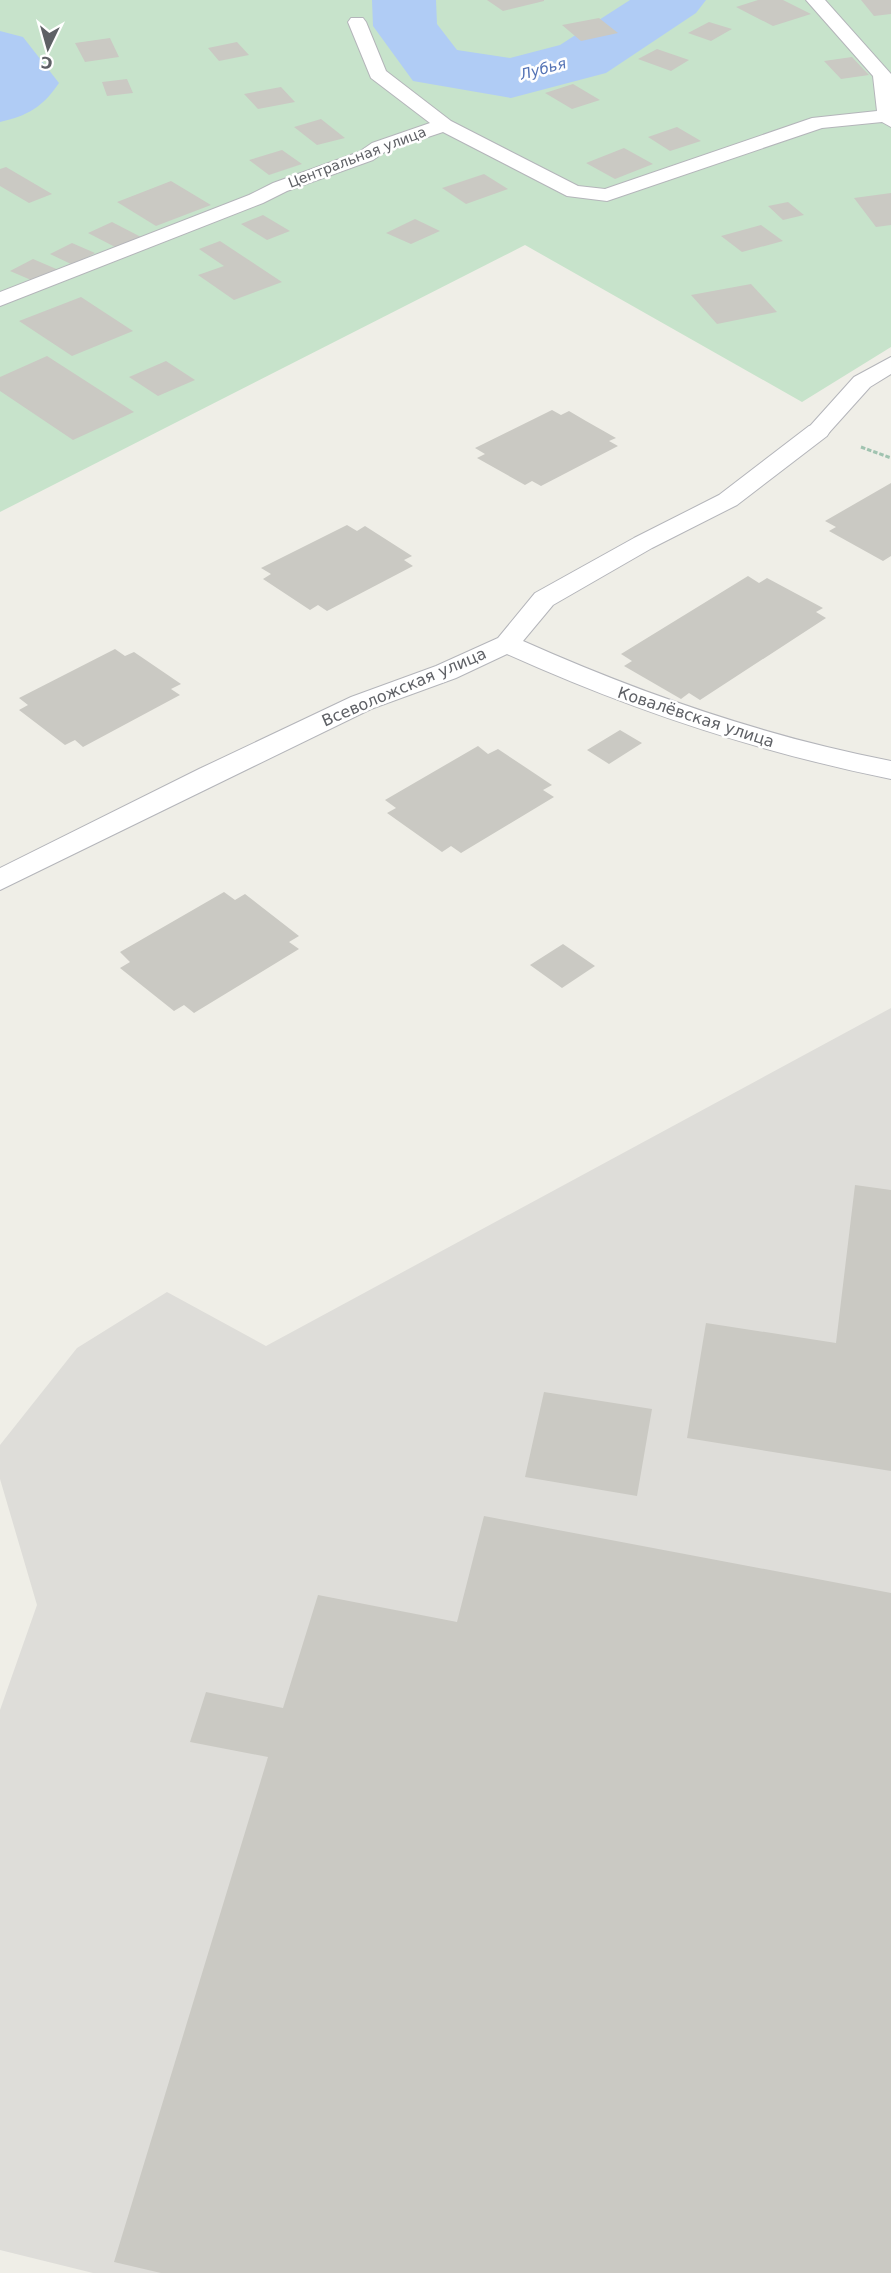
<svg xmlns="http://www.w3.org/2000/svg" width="891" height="2273" font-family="'DejaVu Sans',sans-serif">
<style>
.industrial{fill:#deddd9}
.green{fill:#c7e3cb}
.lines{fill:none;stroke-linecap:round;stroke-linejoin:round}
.river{fill:#b0ccf5;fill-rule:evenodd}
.building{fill:#cac9c3}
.lane-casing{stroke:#b4b5ba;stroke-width:2}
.street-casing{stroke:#b4b5ba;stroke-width:2}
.path{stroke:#a0c3b0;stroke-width:3;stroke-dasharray:4.5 2;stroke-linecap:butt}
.lane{fill:#fff;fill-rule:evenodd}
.street{fill:#fff;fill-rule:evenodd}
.labels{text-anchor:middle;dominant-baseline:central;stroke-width:5;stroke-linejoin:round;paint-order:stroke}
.far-street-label{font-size:14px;fill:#5e6065;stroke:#fff}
.far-water-label{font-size:15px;font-style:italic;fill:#5574b6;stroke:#fff}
.street-label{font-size:16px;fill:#5e6065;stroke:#fff}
</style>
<rect width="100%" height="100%" fill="#efeee7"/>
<path class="industrial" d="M891,1008V2273H93L0,2250V1710L37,1605L0,1479V1445L77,1348L167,1292L266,1346Z"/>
<path class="green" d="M0,0H891V347L802,402L525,245L0,512Z"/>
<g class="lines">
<path class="river" d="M372,0H436L437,24L457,50L510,58L560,45L630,0H706L696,13L606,73L511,98L413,81L373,26Z
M0,31L23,37L59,83C43,107 27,116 0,122Z"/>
</g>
<path class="building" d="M487,0H544V1L503,11Z
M758,0H783L811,14L773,26L736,7Z
M861,0H891V14L874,16Z
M599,18L618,33L581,41L562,25Z
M709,22L732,29L711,41L688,33Z
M110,38L119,57L85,62L75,43Z
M237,42L249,55L219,61L208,48Z
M657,49L689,60L671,71L638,59Z
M852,57L869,75L841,79L824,61Z
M127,79L133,93L107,96L102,82Z
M573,84L600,100L572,109L545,93Z
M281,87L295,102L258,109L244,94Z
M321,119L345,138L317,145L294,127Z
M677,127L701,141L670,151L648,137Z
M624,148L653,164L615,179L586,163Z
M282,150L302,164L269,175L249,160Z
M6,167L52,194L29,203L0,186V169Z
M484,174L508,189L466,204L442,188Z
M171,181L211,205L156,226L117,202Z
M891,193V225L876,227L854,198Z
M788,202L804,215L783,220L768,206Z
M263,215L290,231L267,240L241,224Z
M415,219L440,231L411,244L386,233Z
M112,222L141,237L117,248L88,233Z
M761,225L783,241L742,252L721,236Z
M220,241L282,282L234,300L198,275L224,266L199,249Z
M72,243L95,253L73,265L50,254Z
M33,259L61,271L38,283L10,271Z
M751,284L777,312L717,324L691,295Z
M81,297L133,331L72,356L19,321Z
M47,356L134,412L73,440L0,391V377Z
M166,361L195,380L158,396L129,377Z
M552,410L561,415L569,411L586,421L616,438L609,441L618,446L541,486L532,481L525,485L477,458L485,454L475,448Z
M891,483V556L883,561L829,531L836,527L825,521Z
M347,525L357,531L365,526L412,556L404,560L413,566L327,611L318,605L310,610L263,579L271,574L261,568Z
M748,576L759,583L767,578L823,608L816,612L826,618L700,700L689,693L681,699L624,666L632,661L621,654Z
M115,649L125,656L134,652L181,684L171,689L180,695L83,747L75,740L65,745L19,710L28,705L19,698Z
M620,730L642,743L609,764L587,750Z
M478,746L488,754L498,749L552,785L543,790L554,797L461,853L451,846L442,852L387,813L396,808L385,800Z
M224,892L235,900L245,894L299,936L289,942L299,949L194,1013L184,1005L174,1011L120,968L130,962L120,952Z
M563,944L595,966L562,988L530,965Z
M855,1185L891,1190V1471L687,1438L706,1323L836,1343Z
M544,1392L652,1409L637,1496L525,1477Z
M484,1516L891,1593V2273H161L114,2262L268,1757L190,1742L206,1692L283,1708L318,1595L457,1622Z"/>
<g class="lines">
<defs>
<path id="lane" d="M806,0H825L891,74V127L882,122L822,128L607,201L567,196L443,132L386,151L373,160L287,191L263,203L0,306V292L249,195L273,183L359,152L372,143L430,123L371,78L348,22L351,18H363L366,22L386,71L451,121L578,186L605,189L812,118L877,111L873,76Z
M891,357V374L870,387L826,436H810L806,431L810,426L854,377Z"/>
<path id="street" d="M818,424L827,426L830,431L827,436L737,505L652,548L553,605L523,641C642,694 763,736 891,761V779C758,752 631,710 507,654L456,678L371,709L0,890V868L199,769L351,697L436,666L498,638L535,593L634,538L719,495L809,426Z"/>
</defs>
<use href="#lane" class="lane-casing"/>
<use href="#street" class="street-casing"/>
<path class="path" d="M861,447L891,458"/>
<use href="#lane" class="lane"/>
<use href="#street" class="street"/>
</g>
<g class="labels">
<g class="far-street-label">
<text transform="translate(357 157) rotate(-21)">Центральная улица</text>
</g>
<g class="far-water-label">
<text transform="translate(543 69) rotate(-15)">Лубья</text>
</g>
<g class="street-label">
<text transform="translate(404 687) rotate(-23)">Всеволожская улица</text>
<text transform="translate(696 717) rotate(18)">Ковалёвская улица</text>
</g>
</g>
<g transform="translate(48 48) rotate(185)" stroke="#ffffff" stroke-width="4.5" paint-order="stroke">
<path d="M0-4.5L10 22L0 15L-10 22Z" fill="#5e6065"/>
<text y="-9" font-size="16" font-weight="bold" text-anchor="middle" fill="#5e6065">С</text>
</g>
</svg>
